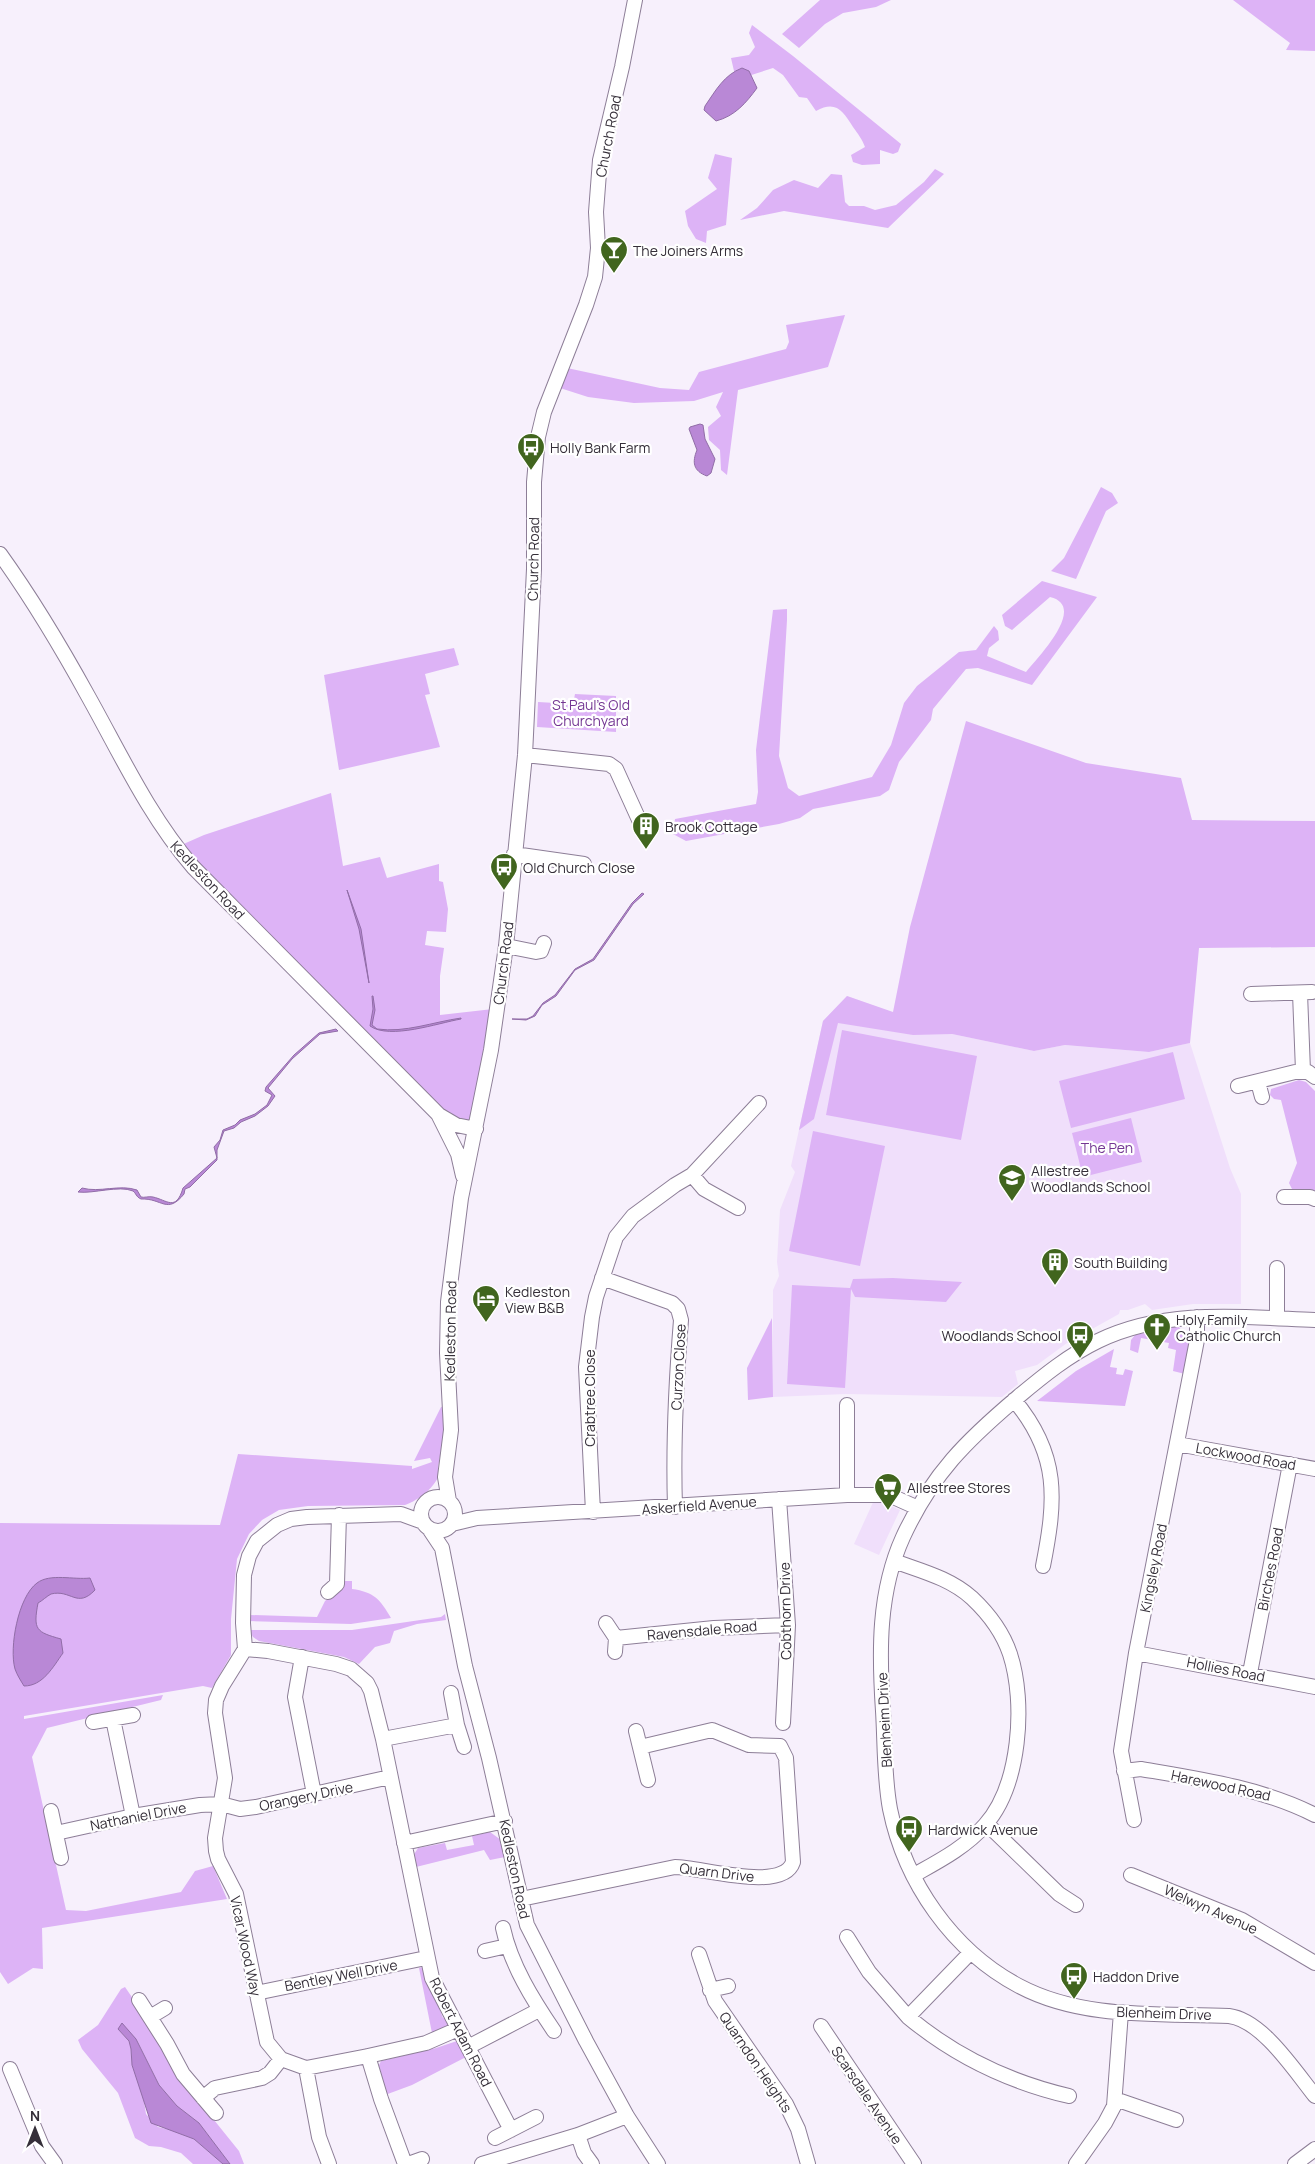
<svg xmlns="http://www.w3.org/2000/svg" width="1315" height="2164" font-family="Manrope,sans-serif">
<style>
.built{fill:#f0dffb}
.green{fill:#ddb3f6}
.water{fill:#b988d6;stroke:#916da7}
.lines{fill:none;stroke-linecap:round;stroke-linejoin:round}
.minor-casing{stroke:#8d7e97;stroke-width:16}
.minor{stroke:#fff;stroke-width:14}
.labels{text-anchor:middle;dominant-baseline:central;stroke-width:4.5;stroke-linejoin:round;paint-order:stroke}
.street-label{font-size:14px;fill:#352f39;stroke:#fff}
.poi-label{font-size:14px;fill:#352f39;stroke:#fff;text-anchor:start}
.park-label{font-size:14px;fill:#743793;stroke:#fff}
</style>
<rect width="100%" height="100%" fill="#f7f0fc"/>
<path class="built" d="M847,996L952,1034L1034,1051L1065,1045L1149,1052L1190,1043L1230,1168L1241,1194V1304H1193L1152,1310L1145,1304L1128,1310H1120L1119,1314L1067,1343L1037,1365L1015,1371L1018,1384L1002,1397L846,1394L773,1397V1290L779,1276L777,1262L780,1210L795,1172L791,1166L823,1021Z
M875,1498L900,1510L879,1555L854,1544Z"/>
<path class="green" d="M820,0H891L876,7L843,13L825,24L799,48L782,34Z
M1233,0H1315V51L1286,50L1290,43Z
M752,25L793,56L901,144L898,152L893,154L880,150V164L862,165L853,162L851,155L865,147C862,139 858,134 853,127C843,111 836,100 816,111L807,98L799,97L783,75L773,68L742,78L734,71L731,58L749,55L755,47L749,33Z
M715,154L732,158L726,225L707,231L706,243L696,239L688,226L685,211L717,189L708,178Z
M935,169L944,174L888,228L784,211L740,220L757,208L773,190L794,180L818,188L831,174L842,175L845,202L849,206H864L875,210L896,205L924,182Z
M845,315L828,367L738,390L727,475L721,470L720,450L709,440L708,427L721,416L716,407L723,392L694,401L634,403L588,397L560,388L567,368L660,388L689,390L699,372L786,349L789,342L786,325Z
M1101,487L1112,493L1118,503L1106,511L1076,579L1051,571L1064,558Z
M1042,581L1097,597L1032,685L978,668L966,669L933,709L931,720L899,762L889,790L880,796L813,809L800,818L779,824L686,841L673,834L675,819L756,804L758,792L756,750L773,610L787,609V620L779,756L788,788L799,796L872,777L891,745L904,703L917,686L959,652L976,650L994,626L998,631L999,640L989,648L987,656L1026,672C1038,657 1088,606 1050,597L1012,630L1005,626L1002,615Z
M454,648L459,665L425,674L430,694L425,695L440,747L339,770L324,675Z
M575,694L616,696V732L537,727L538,702L573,704Z
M966,721L1086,763L1181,778L1192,820L1315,821V947L1199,948L1190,1043L1149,1052L1065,1045L1034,1051L952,1034L913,1035L838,1023L814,1119L799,1130L823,1021L847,996L893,1012L910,927Z
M331,793L343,866L380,857L387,878L439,864V881L443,882L448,909L446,932L427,931L425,945L444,948L440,976V1015L493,1009L472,1117L467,1121L442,1113L179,846L204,835Z
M842,1030L977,1056L961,1140L826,1115Z
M1173,1052L1185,1099L1071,1128L1059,1081Z
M1299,1080L1306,1082L1315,1091V1191L1292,1189L1289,1183L1297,1163L1281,1100L1274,1099L1270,1095L1271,1089Z
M1131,1118L1142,1162L1083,1177L1072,1133Z
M813,1131L885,1146L860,1266L789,1251Z
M893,1278L962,1282L946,1302L855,1297L851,1289L845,1388L787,1384L792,1285L850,1288L853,1279Z
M772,1318L773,1397L748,1400L747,1368Z
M1178,1326L1192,1343L1185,1374L1173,1371L1176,1350L1168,1348L1169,1343L1141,1338L1138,1353L1130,1350L1131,1340L1135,1335Z
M1114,1349L1110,1367L1117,1368L1116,1374L1123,1375L1125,1369L1133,1371L1125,1406L1037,1401L1076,1371Z
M447,1406L445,1446L441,1450L438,1468L440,1472C436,1487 419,1500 405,1505L308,1506L279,1510L262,1520L249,1534L237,1559L231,1619V1655L212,1688L203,1686L24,1716V1719L163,1695L161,1700L47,1728L32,1757L66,1910L86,1911L181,1892L195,1871L213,1866L227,1899L42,1928L43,1969L33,1968L8,1984L0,1972V1523L220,1525L238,1454L412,1466V1469L432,1462L430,1458L414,1461L441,1407Z
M345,1581H352V1589C374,1592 380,1599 391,1618L351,1624L249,1621L250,1615L317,1617L325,1601L339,1590Z
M445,1614L446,1620L417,1624L394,1631L390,1643L375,1647L359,1664L344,1657L259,1641L253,1637L249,1630H352L441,1617Z
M490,1832L501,1840L505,1857L490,1860L484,1850L416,1867L413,1856L418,1848L445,1843L447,1850L474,1845L472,1836Z
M423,1967L436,1997V2000L443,2018L449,2019L448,2028L437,2035L432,2033L419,1968Z
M125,1987L164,2044L185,2084L239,2151L244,2164H230L199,2123L177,2106L159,2085L136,2039L118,2029L129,2041L131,2049L132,2065L143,2095L146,2114L158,2127L175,2131L194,2139L223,2164H193L181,2153L161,2147L149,2146L135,2138L118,2093L82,2049L78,2040L98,2025L121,1989Z
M457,2041L466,2057L412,2085L385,2095L377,2069L381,2061L436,2048Z"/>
<path class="water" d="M742,68L749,71L757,88C746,103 735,116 716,121L704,110L705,106C716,90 724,75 742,68Z
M700,424L703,425L705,439L715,459L711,473L707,476C693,471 692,462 697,450L689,429L690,427Z
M347,890L361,929L369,983L359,929Z
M642,893L644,894L633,904L594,960L575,970L556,996L542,1005L535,1016L526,1020L512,1019H527L533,1016L543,1003L555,995L575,969L593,959L632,903Z
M372,996H373L375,1010L372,1025L377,1029C405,1033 433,1022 461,1018V1019C438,1023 390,1040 370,1026L373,1009Z
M336,1029L338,1031L320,1034L292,1059L268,1088L275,1096L268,1106L255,1116L241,1122L234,1128L224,1131L217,1150V1160L190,1187L185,1189L184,1194C167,1215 162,1198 141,1199C136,1197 136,1193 133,1191C119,1185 93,1194 78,1192L82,1188C100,1193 119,1184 137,1190L141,1197C144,1198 149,1196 153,1197C167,1200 176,1212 183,1188L217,1158L214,1147L220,1140L223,1130L235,1125L240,1120L255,1114L267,1105L272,1095L265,1091L266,1087L294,1055L319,1033Z
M90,1578L95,1590C77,1609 71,1589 51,1594C47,1596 42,1601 38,1603C33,1630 36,1632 61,1639L63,1653C53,1667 43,1686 24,1686C21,1681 17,1675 15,1669C9,1648 18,1597 37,1583C50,1573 74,1580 90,1578Z
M122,2023L136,2039L159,2085L177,2106L199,2123L230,2164H223L194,2139L151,2123L132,2065L131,2049L129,2041L118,2029Z"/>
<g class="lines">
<defs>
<path id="minor" d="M0,554C33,600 61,647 88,696C121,755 149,816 193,867L438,1114L458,1154L463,1176
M525,755L609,764L616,769L640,822
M514,854L584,864
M506,946L536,952L541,951L544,943
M1300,993L1303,1071
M1251,994L1312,992
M1258,1082L1262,1097
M1238,1086L1295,1072H1308L1315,1077
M439,1115L456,1125L476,1129
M692,1175L704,1189L738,1208
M1284,1197H1310L1315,1199
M1277,1268V1318
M602,1278L672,1303L678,1309L681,1320C676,1382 673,1445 675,1507
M1315,1320C1242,1317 1166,1308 1098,1341C1069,1355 1043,1376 1018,1397C967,1440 932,1474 903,1537C878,1592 879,1652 883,1711C885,1743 884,1777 890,1809C905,1883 953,1951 1019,1986C1083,2020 1160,2013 1229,2016C1262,2020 1295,2071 1315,2096
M1014,1400C1060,1455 1056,1500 1043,1566
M847,1405V1495
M1177,1444L1315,1469
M421 1514a17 17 0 1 1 34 0a17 17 0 1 1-34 0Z
M779,1499L788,1625L783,1723
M449,1501L445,1477L451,1430L447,1353L448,1302L461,1198L491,1050L506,946L525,755L534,569V482L538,437L544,412L586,305L595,277L598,248L596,212L600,160L622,67L635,0
M593,1512L586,1367L592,1317L596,1297L616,1237L633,1216L675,1185L692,1175L759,1103
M423,1522L401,1514L307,1517L291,1519L277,1525L257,1541L249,1556L244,1575L243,1623L245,1649L222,1686L216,1700L215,1713L225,1778L215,1838L216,1851L218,1859L236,1894L267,2042L281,2059L306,2068L368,2056L426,2043L458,2029
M452,1524L477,1518L847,1495H889L918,1508
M430,1530L442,1548L465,1666L489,1758L527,1925L586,2041L627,2116L658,2164
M894,1561C921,1571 950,1578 972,1598C989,1614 1003,1633 1010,1654C1026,1703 1020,1786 985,1825C966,1847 939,1861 914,1875
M328,1592L337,1584L339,1515
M606,1623L616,1638L714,1628L788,1625
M245,1649L268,1651L336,1664L351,1669L367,1683L371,1691L383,1739L432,1978L511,2130
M615,1652L616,1638
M1136,1653L1315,1687
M302,1657L295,1697L314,1794
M1250,1673L1290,1464
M451,1693L457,1725L464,1747
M113,1719L133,1816
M93,1722L133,1715
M636,1731L648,1780
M383,1739L457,1725
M1124,1771L1141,1769C1200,1779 1262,1788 1315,1815
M51,1811L61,1858
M1134,1820L1121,1751L1136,1653L1197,1340V1317
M987,1824L1059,1894L1076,1905
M56,1833L133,1816L200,1805L221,1804L240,1809L256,1807L390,1777
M404,1843L505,1821
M1131,1875L1242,1920L1315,1963
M521,1899L675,1867C700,1867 783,1893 793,1862L786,1758L780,1746L749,1745L712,1730L640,1747
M503,1928C511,1965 533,2000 554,2031
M847,1937L869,1972L908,2017L970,1953
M485,1951L507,1946
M699,1954L715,2001L786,2104L798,2129L808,2164
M710,1990L728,1986
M256,1993L426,1958
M139,2000L167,2044L183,2074L216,2113
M150,2017L165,2008
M908,2017C955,2056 1009,2082 1069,2096
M821,2026L914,2164
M468,2047L539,2010
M368,2056L381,2099L405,2164
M306,2068L319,2137L329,2164
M10,2069L42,2146L55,2164
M203,2098L215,2088L262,2078L270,2073L281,2059
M1115,2099L1176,2120
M578,2135L584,2153L592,2164
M495,2138L536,2117
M408,2164L422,2159
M482,2164L578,2135L627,2116
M1076,2164L1105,2123L1114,2106L1121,2012
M1295,2164L1315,2149"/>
</defs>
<use href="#minor" class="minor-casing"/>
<use href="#minor" class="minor"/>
</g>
<defs>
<symbol id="bar-pin" viewBox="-11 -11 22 30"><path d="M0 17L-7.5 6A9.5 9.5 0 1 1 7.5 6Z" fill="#41651e" stroke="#fff"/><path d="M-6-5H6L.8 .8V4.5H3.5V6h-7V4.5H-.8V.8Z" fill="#fff"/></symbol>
<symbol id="bus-pin" viewBox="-11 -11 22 30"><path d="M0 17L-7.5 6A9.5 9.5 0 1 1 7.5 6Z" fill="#41651e" stroke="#fff"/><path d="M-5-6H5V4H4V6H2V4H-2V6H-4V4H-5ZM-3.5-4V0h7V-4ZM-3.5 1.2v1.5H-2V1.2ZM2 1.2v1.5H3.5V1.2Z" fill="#fff"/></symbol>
<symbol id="building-pin" viewBox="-11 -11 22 30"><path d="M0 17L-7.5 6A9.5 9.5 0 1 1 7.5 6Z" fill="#41651e" stroke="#fff"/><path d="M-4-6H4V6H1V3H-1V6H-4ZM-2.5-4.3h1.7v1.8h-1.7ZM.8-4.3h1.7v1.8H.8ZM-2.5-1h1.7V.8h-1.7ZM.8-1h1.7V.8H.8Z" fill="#fff"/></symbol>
<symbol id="school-pin" viewBox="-11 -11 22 30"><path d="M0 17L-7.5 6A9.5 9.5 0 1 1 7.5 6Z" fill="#41651e" stroke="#fff"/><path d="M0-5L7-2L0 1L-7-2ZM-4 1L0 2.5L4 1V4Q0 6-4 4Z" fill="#fff"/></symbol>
<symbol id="hotel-pin" viewBox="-11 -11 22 30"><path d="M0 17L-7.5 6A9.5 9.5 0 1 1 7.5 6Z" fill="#41651e" stroke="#fff"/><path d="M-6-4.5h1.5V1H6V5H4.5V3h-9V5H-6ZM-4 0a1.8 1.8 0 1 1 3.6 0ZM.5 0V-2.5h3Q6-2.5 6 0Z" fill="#fff"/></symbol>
<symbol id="church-pin" viewBox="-11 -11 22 30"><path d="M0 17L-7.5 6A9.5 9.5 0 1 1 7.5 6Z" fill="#41651e" stroke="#fff"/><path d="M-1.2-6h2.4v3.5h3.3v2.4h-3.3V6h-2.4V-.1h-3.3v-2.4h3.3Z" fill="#fff"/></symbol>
<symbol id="supermarket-pin" viewBox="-11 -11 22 30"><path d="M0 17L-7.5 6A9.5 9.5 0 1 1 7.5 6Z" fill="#41651e" stroke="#fff"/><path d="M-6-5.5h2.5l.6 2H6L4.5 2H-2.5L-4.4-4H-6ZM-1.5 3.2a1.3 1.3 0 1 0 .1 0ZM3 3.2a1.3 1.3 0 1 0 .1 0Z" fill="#fff"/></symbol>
</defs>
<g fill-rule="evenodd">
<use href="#bar-pin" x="598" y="234" width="32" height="43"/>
<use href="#bus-pin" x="515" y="431" width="32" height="43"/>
<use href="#building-pin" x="630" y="810" width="32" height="43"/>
<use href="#bus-pin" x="488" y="851" width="32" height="43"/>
<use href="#school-pin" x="996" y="1162" width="32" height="43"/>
<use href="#building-pin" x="1039" y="1246" width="32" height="43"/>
<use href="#hotel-pin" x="470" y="1283" width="32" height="43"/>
<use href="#church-pin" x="1141" y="1311" width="32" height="43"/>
<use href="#bus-pin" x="1064" y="1319" width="32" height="43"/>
<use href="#supermarket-pin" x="872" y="1471" width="32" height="43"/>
<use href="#bus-pin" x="893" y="1813" width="32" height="43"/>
<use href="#bus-pin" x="1058" y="1960" width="32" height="43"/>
</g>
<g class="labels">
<g class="street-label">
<text transform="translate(608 136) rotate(-79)">Church Road</text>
<text transform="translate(533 559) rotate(-89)">Church Road</text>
<text transform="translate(208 880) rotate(47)">Kedleston Road</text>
<text transform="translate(503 963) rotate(-83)">Church Road</text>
<text transform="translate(450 1331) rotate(-89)">Kedleston Road</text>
<text transform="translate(678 1367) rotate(-87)">Curzon Close</text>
<text transform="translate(589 1398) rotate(-90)">Crabtree Close</text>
<text transform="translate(1246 1456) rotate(10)">Lockwood Road</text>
<text transform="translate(699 1505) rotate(-4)">Askerfield Avenue</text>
<text transform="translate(1153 1568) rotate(-79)">Kingsley Road</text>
<text transform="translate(1270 1569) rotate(-79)">Birches Road</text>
<text transform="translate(785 1611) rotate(-91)">Cobthorn Drive</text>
<text transform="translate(702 1630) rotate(-5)">Ravensdale Road</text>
<text transform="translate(1226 1669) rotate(11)">Hollies Road</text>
<text transform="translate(884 1720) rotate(-93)">Blenheim Drive</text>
<text transform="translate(1221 1785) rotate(12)">Harewood Road</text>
<text transform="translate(306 1796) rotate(-12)">Orangery Drive</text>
<text transform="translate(138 1816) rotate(-11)">Nathaniel Drive</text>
<text transform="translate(515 1869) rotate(78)">Kedleston Road</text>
<text transform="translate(717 1872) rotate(7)">Quarn Drive</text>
<text transform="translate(1211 1909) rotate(24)">Welwyn Avenue</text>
<text transform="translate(246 1946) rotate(78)">Vicar Wood Way</text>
<text transform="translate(341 1975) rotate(-11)">Bentley Well Drive</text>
<text transform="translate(1164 2013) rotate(2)">Blenheim Drive</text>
<text transform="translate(461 2032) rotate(63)">Robert Adam Road</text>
<text transform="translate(756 2062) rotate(56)">Quarndon Heights</text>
<text transform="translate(867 2095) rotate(56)">Scarsdale Avenue</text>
</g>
<g class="poi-label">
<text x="633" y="250">The Joiners Arms</text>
<text x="550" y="447">Holly Bank Farm</text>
<text x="665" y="826">Brook Cottage</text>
<text x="523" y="867">Old Church Close</text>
<text x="1031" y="1170">Allestree<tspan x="1031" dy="16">Woodlands School</tspan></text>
<text x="1074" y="1262">South Building</text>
<text x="505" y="1291">Kedleston<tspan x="505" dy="16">View B&amp;B</tspan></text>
<text x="1176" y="1319">Holy Family<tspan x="1176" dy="16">Catholic Church</tspan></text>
<text x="1061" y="1335" text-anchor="end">Woodlands School</text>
<text x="907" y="1487">Allestree Stores</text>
<text x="928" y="1829">Hardwick Avenue</text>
<text x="1093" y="1976">Haddon Drive</text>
</g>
<g class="park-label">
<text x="591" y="704">St Paul's Old<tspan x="591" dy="16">Churchyard</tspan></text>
<text x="1107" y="1147">The Pen</text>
</g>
</g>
<g transform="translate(35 2129)" stroke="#ffffff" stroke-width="4" paint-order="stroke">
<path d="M0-4L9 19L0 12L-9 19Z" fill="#352f39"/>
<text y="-8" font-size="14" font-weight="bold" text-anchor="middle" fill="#352f39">N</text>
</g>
</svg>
